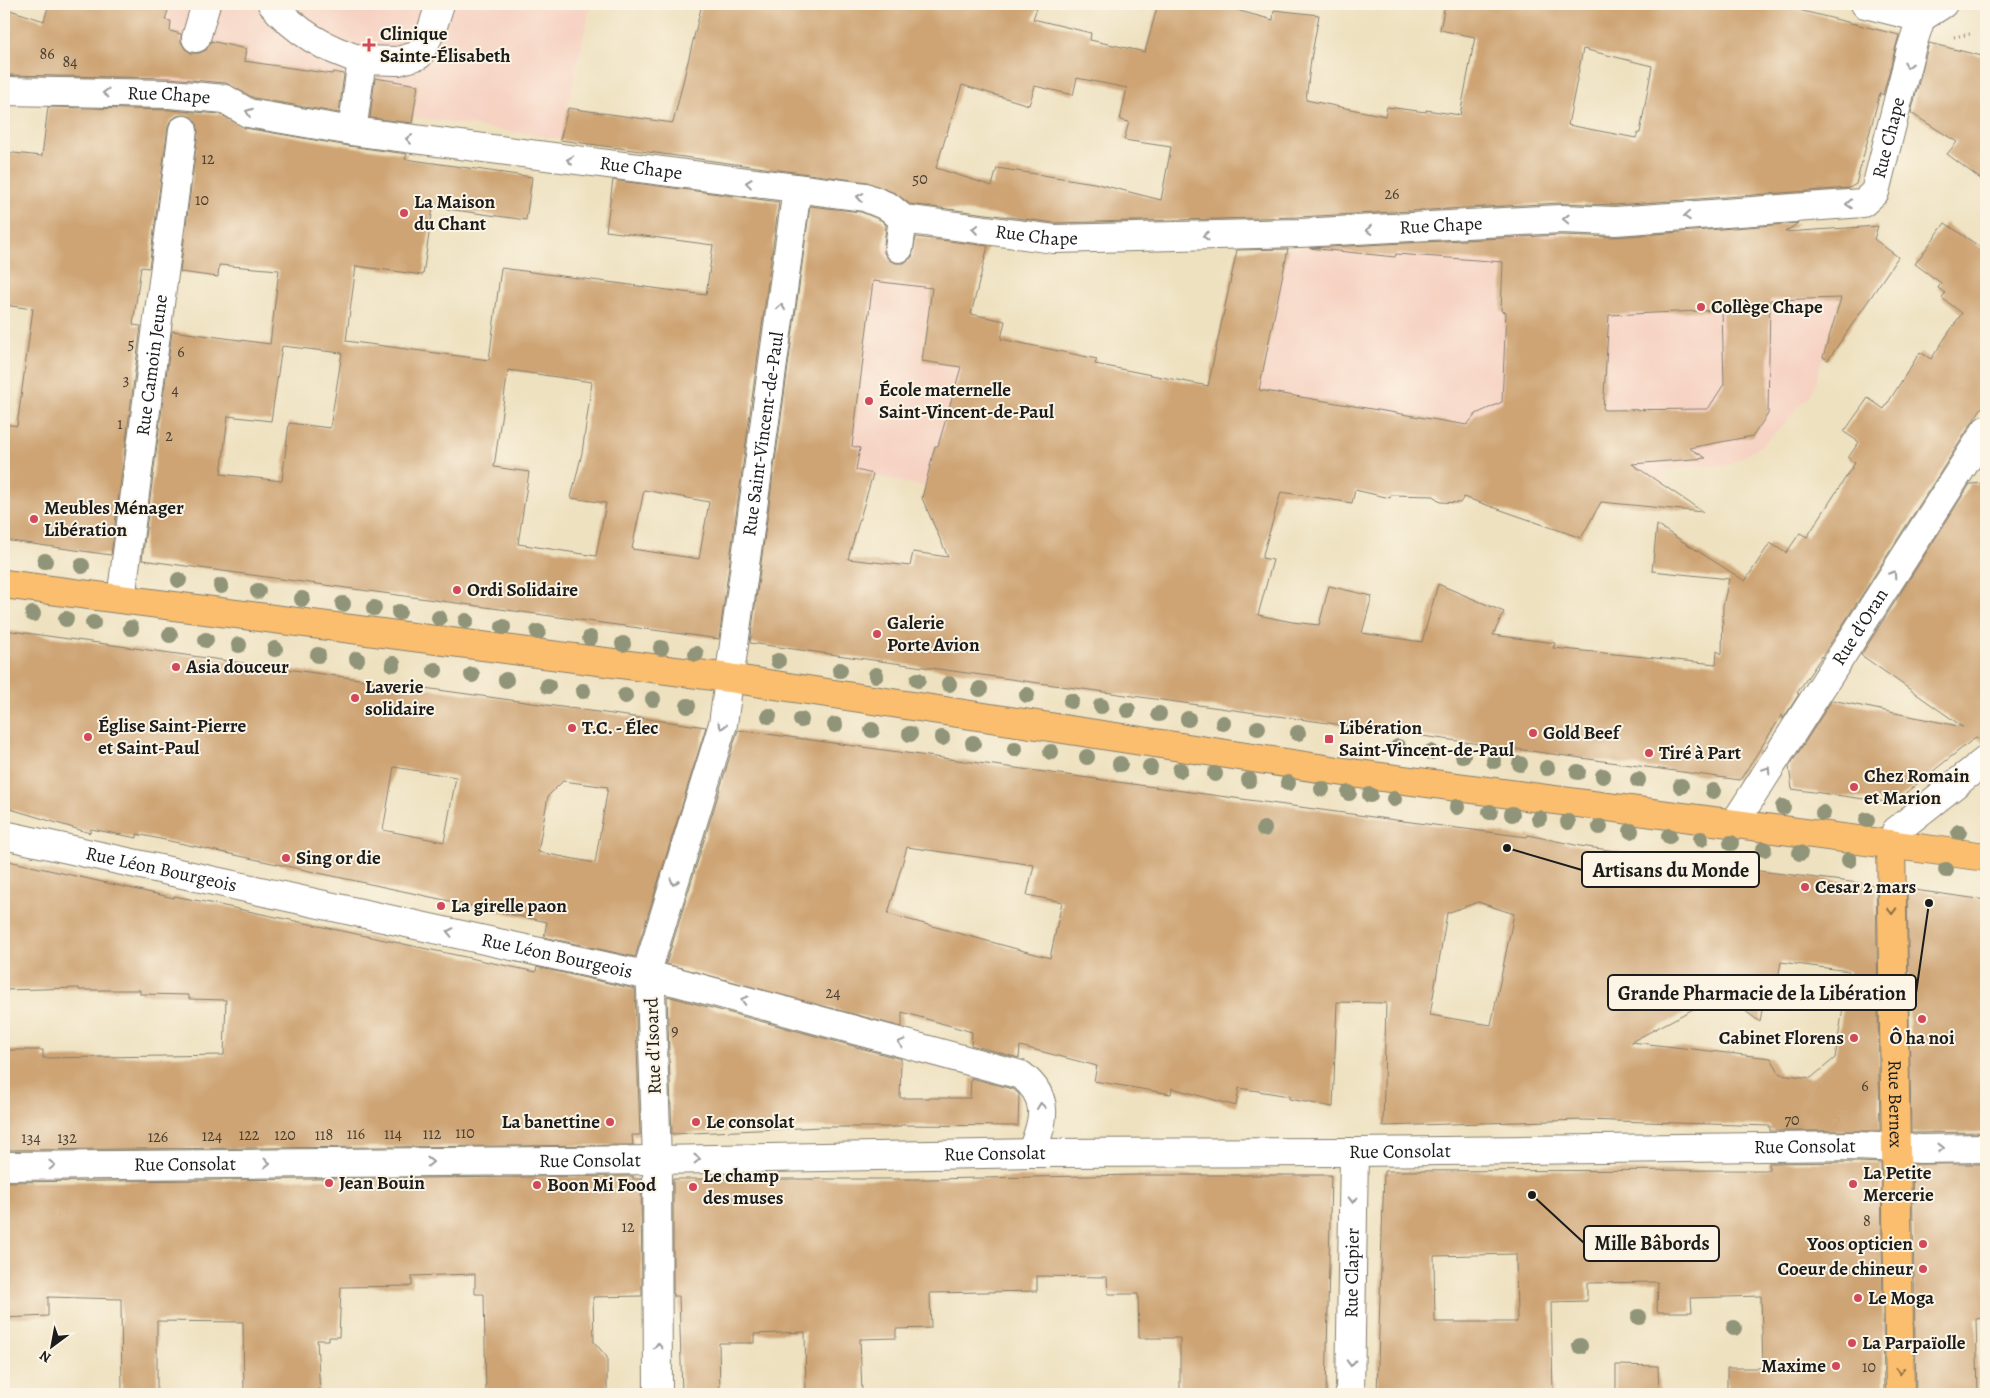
<svg xmlns="http://www.w3.org/2000/svg" width="1990" height="1398" font-family="Alegreya,serif">
<style>
.built{fill:#f6d2c3}
.building{fill:#cea474;fill-rule:evenodd}
.lines{fill:none;stroke-linecap:round;stroke-linejoin:round}
.minor-casing{stroke:#857e6e;stroke-width:30}
.major-casing{stroke:#857e6e;stroke-width:30}
.path{stroke:#857e6e;stroke-width:3;stroke-dasharray:1 4;stroke-linecap:butt}
.minor{stroke:#fff;stroke-width:28}
.major{stroke:#fbbe6e;stroke-width:28}
.tree{fill:#909478}
.oneway{stroke:#999}
.oneway2{stroke:#8c6d45}
.poi-dot{fill:#d1495b;stroke:#fcf5e5;stroke-width:2}
.labels{text-anchor:middle;dominant-baseline:central;stroke-width:4;stroke-linejoin:round;paint-order:stroke}
.number-label{font-size:16px;fill:#483e32}
.poi-label{font-size:19px;font-weight:bold;fill:#1c1c1c;stroke:#fcf5e5;text-anchor:start}
.street-label{font-size:19px;fill:#1c1c1c;stroke:#fcf5e5}
.leader{fill:none;stroke:#1c1c1c;stroke-width:2}
.callout-dot{fill:#1c1c1c;stroke:#fcf5e5;stroke-width:2}
.callout{fill:#fcf5e5;stroke:#1c1c1c;stroke-width:2}
.callout-label{font-size:20px;text-anchor:middle;font-weight:bold;fill:#1c1c1c}
</style>
<rect width="100%" height="100%" fill="#fcf5e5"/>
<filter id="ink" filterUnits="userSpaceOnUse"><feTurbulence type="fractalNoise" baseFrequency=".02" numOctaves="2"/><feDisplacementMap in="SourceGraphic" scale="10" xChannelSelector="R" yChannelSelector="G"/><feConvolveMatrix kernelMatrix="1 2 1 2 8 2 1 2 1" color-interpolation-filters="sRGB"/></filter>
<filter id="wash" filterUnits="userSpaceOnUse"><feTurbulence type="fractalNoise" baseFrequency=".0096" numOctaves="4" result="noise"/><feDisplacementMap in="SourceGraphic" scale="20" xChannelSelector="R" yChannelSelector="G"/><feGaussianBlur stdDeviation="1.12" result="paint"/><feColorMatrix in="noise" values="0 0 0 0 0 0 0 0 0 0 0 0 0 0 0 0 0 1.4 0 .05"/><feComposite in="paint" operator="in"/></filter>
<g filter="url(#wash)">
<rect width="100%" height="100%" fill="#eee1c0"/>
<path class="built" d="M170,4H591L560,139L383,112L376,108L369,97L357,95L338,94L336,104L228,92L143,86Z
M1861,227L1815,384L1809,397L1799,405L1781,428L1763,444L1730,465L1697,466L1667,470L1661,487L1257,402L1288,248L1297,249L1305,243L1560,228L1562,248Z
M878,244L936,253L921,361L961,367L938,446H934L925,487L856,471L778,473Z"/>
<g id="blocks">
<path class="building" d="M49,4H170L165,20L171,21L170,31L181,34V42L185,49L191,53H199L206,50L211,41L246,49L244,61L332,74L333,72L344,74L339,113L254,98L226,83L170,78L4,75V8L44,21Z
M702,4H1022L1037,8L1033,19L1091,33L1090,40L1145,52L1158,4H1214L1273,20L1274,10L1319,15L1311,59L1306,100L1385,116L1387,107L1426,112V110L1460,115L1475,37L1440,30L1445,4H1775L1899,35L1883,95L1880,93L1856,184L1849,188L1615,205L1560,203L1299,217L1055,223L910,204L895,193L867,182L560,140L568,108L673,123ZM1583,49L1652,66L1640,133H1638L1636,138L1568,125ZM1077,78L1127,88L1120,120L1129,122L1124,140L1171,147L1161,200L1094,183L997,168L992,186L936,168L962,85L1029,105L1035,86L1073,95Z
M1929,43L1986,57V183L1947,154L1957,142L1911,113Z
M375,78L418,85L412,123L370,118Z
M48,107L169,110L220,114L245,128L349,146L407,154L405,159L532,177L526,220L433,207L423,275L356,266L346,341L489,360L501,268L706,295L713,245L606,231L613,180L779,202L719,639L142,560L172,331L270,344L279,270L219,265L218,277L180,272L198,132L197,124L192,117L186,115L177,116L170,121L168,127L149,268L141,267L133,325L141,326L111,555L4,540V424L17,426L33,309L4,305V152L42,156ZM282,346L342,353L330,428L289,423L282,481L221,474L228,416L271,421ZM508,370L592,382L582,453L571,498L606,503L596,556L518,544L529,472L494,467ZM644,490L709,502L699,559L632,549Z
M810,206L861,212L881,220L886,225L884,246V253L889,260L896,263H904L912,257L916,237L988,246L971,314L1005,321L1001,339L1097,359L1095,364L1208,386L1237,250L1288,249L1259,390L1467,425L1476,414L1502,402L1506,312L1501,311L1503,262L1396,254L1395,257L1309,248L1561,235L1616,237L1798,223L1785,232L1878,226L1874,239L1898,257L1828,360L1823,357L1841,298L1770,300L1768,414L1753,436L1689,448L1706,458L1632,464L1703,512L1601,502L1581,538L1464,497L1460,503L1440,502L1434,496L1391,495L1390,498L1355,490L1352,503L1281,492L1262,558L1273,560L1258,615L1292,622L1319,625L1329,586L1372,596L1362,633L1422,642L1438,584L1504,612L1493,635L1555,643L1553,648L1716,664L1717,651L1722,654L1723,606L1729,579L1652,571L1657,525L1745,581L1770,543L1786,553L1800,533L1807,537L1855,463L1848,458L1859,442L1844,432L1868,398L1884,409L1920,352L1931,359L1962,313L1942,298L1945,293L1938,288L1941,283L1915,264L1945,223L1986,251V401L1835,637L1797,693L1799,694L1783,719L1782,715L1740,780L750,643ZM873,281L932,288L922,361L961,367L938,446H935L922,498L948,557L913,552L910,566L848,559L873,474L856,470L860,448L852,446ZM1722,310L1724,384L1708,409L1603,410L1609,315Z
M1986,483V744L1976,737L1893,803L1792,789L1789,767L1832,700L1963,727L1861,655L1970,484Z
M4,630L706,727L635,957L544,937L547,922L137,834V838L91,829L90,833L4,807ZM394,767L456,777L444,842L383,830ZM563,781L608,787L595,863L538,852L548,796Z
M738,730L1380,818L1527,837L1528,835L1580,846L1767,872L1876,885L1880,1131H1770V1126L1584,1120L1383,1126L1386,1003L1337,1002L1333,1107L1289,1099V1096L1239,1088L1236,1106L1172,1088L1171,1094L1094,1081L1097,1066L1020,1046L1019,1058L971,1045L972,1032L902,1012V1027L666,964ZM907,847L1034,865L1027,895L1062,902L1050,958L888,914ZM1478,902L1514,914L1491,1025L1430,1015L1447,913ZM1781,962L1849,971L1835,1058L1811,1078L1780,1074L1771,1058L1631,1042L1714,998L1729,999L1760,1022L1766,984L1778,979Z
M4,860L174,898V896L210,903L536,972L537,967L635,989L640,1135H632L633,1145L4,1150V1050H43V1058L224,1055L226,1000L189,999V995L140,994V990H79V988L4,990Z
M1907,889L1986,900V1132L1911,1133Z
M667,996L901,1059L900,1098H970L971,1078L1013,1089L1019,1094L1018,1126L900,1125V1127H821L672,1134Z
M1857,1162L1881,1163L1884,1394H1727V1368H1763L1761,1296L1691,1298L1692,1312H1657L1658,1282L1587,1283V1301L1551,1302L1553,1394H1377L1384,1171L1769,1170V1163ZM1516,1254L1517,1322H1435L1434,1256Z
M1912,1164H1986V1318L1976,1319L1978,1394H1916Z
M1140,1175H1331L1326,1394H1180V1338H1139L1138,1294H1108L1107,1277L1037,1276V1291L930,1293L931,1328L896,1329V1338L860,1339L862,1394H806L805,1332L754,1334V1343H719L720,1394H682L679,1296H673V1179H929Z
M633,1176V1179H641L642,1296L593,1297L594,1342L607,1357V1394H486L484,1294H475V1274L412,1276V1286L341,1287L339,1337H329V1340H317L320,1394H244L243,1322L157,1321V1394H122L121,1299L48,1297V1316L4,1318V1182Z
M1616,1365L1658,1366L1659,1394H1616Z"/>
</g>
</g>
<g filter="url(#ink)">
<use href="#blocks" fill-opacity="0" stroke="#857e6e" stroke-width="1"/>
<g class="lines">
<defs>
<g id="minor">
<path d="M272,4C296,32 327,50 362,60"/>
<path d="M1865,4L1921,18"/>
<path d="M196,38L206,4"/>
<path id="s1" d="M4,91L170,94L225,99L248,113L352,131L865,197L889,207L903,219L1054,239L1300,233L1561,219L1615,221L1863,203L1875,192L1911,49L1921,18L1943,4"/>
<path d="M352,131L362,60L398,61L419,55L432,29L440,4"/>
<path d="M899,248L903,219"/>
<path id="s2" d="M121,599L183,130"/>
<path id="s3" d="M1734,824L1986,430"/>
<path id="s4" d="M4,835L677,982L1021,1075C1051,1098 1044,1121 1031,1153"/>
<path d="M1891,844L1896,831L1986,760"/>
<path id="s5" d="M4,1166L657,1160L1031,1153L1354,1152L1857,1146L1921,1149L1986,1148"/>
<path id="s6" d="M658,1394L657,1160L650,962L723,724L797,189"/>
<path id="s7" d="M1350,1394L1354,1152"/>
</g>
<g id="major">
<path d="M4,584L729,678L1351,773L1986,857"/>
<path id="s8" d="M1891,844L1900,1394"/>
</g>
</defs>
<use href="#minor" class="minor-casing"/>
<use href="#major" class="major-casing"/>
<path class="path" d="M1954,37L1970,34"/>
<use href="#minor" class="minor"/>
<use href="#major" class="major"/>
</g>
<g class="tree">
<circle cx="45" cy="561" r="8"/>
<circle cx="82" cy="566" r="8"/>
<circle cx="179" cy="580" r="8"/>
<circle cx="221" cy="586" r="8"/>
<circle cx="258" cy="591" r="8"/>
<circle cx="302" cy="599" r="8"/>
<circle cx="343" cy="604" r="8"/>
<circle cx="374" cy="608" r="8"/>
<circle cx="399" cy="612" r="8"/>
<circle cx="33" cy="614" r="8"/>
<circle cx="439" cy="618" r="8"/>
<circle cx="66" cy="619" r="8"/>
<circle cx="466" cy="621" r="8"/>
<circle cx="93" cy="623" r="8"/>
<circle cx="503" cy="627" r="8"/>
<circle cx="131" cy="628" r="8"/>
<circle cx="538" cy="632" r="8"/>
<circle cx="170" cy="635" r="8"/>
<circle cx="590" cy="638" r="8"/>
<circle cx="206" cy="640" r="8"/>
<circle cx="623" cy="644" r="8"/>
<circle cx="239" cy="645" r="8"/>
<circle cx="661" cy="648" r="8"/>
<circle cx="275" cy="649" r="8"/>
<circle cx="696" cy="654" r="8"/>
<circle cx="318" cy="655" r="8"/>
<circle cx="357" cy="659" r="8"/>
<circle cx="778" cy="661" r="8"/>
<circle cx="393" cy="664" r="8"/>
<circle cx="435" cy="670" r="8"/>
<circle cx="840" cy="670" r="8"/>
<circle cx="472" cy="675" r="8"/>
<circle cx="876" cy="675" r="8"/>
<circle cx="506" cy="680" r="8"/>
<circle cx="918" cy="680" r="8"/>
<circle cx="949" cy="684" r="8"/>
<circle cx="548" cy="686" r="8"/>
<circle cx="980" cy="689" r="8"/>
<circle cx="583" cy="691" r="8"/>
<circle cx="1027" cy="695" r="8"/>
<circle cx="625" cy="696" r="8"/>
<circle cx="653" cy="699" r="8"/>
<circle cx="1071" cy="701" r="8"/>
<circle cx="688" cy="706" r="8"/>
<circle cx="1101" cy="706" r="8"/>
<circle cx="1128" cy="710" r="8"/>
<circle cx="1159" cy="714" r="8"/>
<circle cx="769" cy="716" r="8"/>
<circle cx="1188" cy="719" r="8"/>
<circle cx="801" cy="720" r="8"/>
<circle cx="1223" cy="723" r="8"/>
<circle cx="835" cy="725" r="8"/>
<circle cx="1258" cy="728" r="8"/>
<circle cx="872" cy="730" r="8"/>
<circle cx="1298" cy="733" r="8"/>
<circle cx="910" cy="734" r="8"/>
<circle cx="942" cy="738" r="8"/>
<circle cx="973" cy="743" r="8"/>
<circle cx="1398" cy="747" r="8"/>
<circle cx="1015" cy="749" r="8"/>
<circle cx="1051" cy="752" r="8"/>
<circle cx="1431" cy="752" r="8"/>
<circle cx="1463" cy="756" r="8"/>
<circle cx="1087" cy="757" r="8"/>
<circle cx="1494" cy="761" r="8"/>
<circle cx="1120" cy="764" r="8"/>
<circle cx="1520" cy="764" r="8"/>
<circle cx="1150" cy="767" r="8"/>
<circle cx="1547" cy="768" r="8"/>
<circle cx="1180" cy="770" r="8"/>
<circle cx="1578" cy="772" r="8"/>
<circle cx="1215" cy="774" r="8"/>
<circle cx="1603" cy="776" r="8"/>
<circle cx="1249" cy="780" r="8"/>
<circle cx="1638" cy="780" r="8"/>
<circle cx="1288" cy="783" r="8"/>
<circle cx="1681" cy="786" r="8"/>
<circle cx="1322" cy="789" r="8"/>
<circle cx="1713" cy="791" r="8"/>
<circle cx="1349" cy="793" r="8"/>
<circle cx="1370" cy="795" r="8"/>
<circle cx="1394" cy="799" r="8"/>
<circle cx="1457" cy="807" r="8"/>
<circle cx="1783" cy="807" r="8"/>
<circle cx="1490" cy="812" r="8"/>
<circle cx="1823" cy="813" r="8"/>
<circle cx="1512" cy="814" r="8"/>
<circle cx="1539" cy="818" r="8"/>
<circle cx="1867" cy="820" r="8"/>
<circle cx="1568" cy="822" r="8"/>
<circle cx="1600" cy="827" r="8"/>
<circle cx="1264" cy="829" r="8"/>
<circle cx="1631" cy="831" r="8"/>
<circle cx="1959" cy="832" r="8"/>
<circle cx="1669" cy="836" r="8"/>
<circle cx="1701" cy="839" r="8"/>
<circle cx="1731" cy="843" r="8"/>
<circle cx="1764" cy="849" r="8"/>
<circle cx="1800" cy="853" r="8"/>
<circle cx="1849" cy="860" r="8"/>
<circle cx="1946" cy="870" r="8"/>
<circle cx="1639" cy="1317" r="8"/>
<circle cx="1734" cy="1328" r="8"/>
<circle cx="1580" cy="1346" r="8"/>
</g>
<defs><path id="oneway-chevron" d="M-2-3.5L2.5 0L-2 3.5" fill="none" stroke-width="1.6" stroke-linecap="round" stroke-linejoin="round" transform="scale(1.25)"/></defs>
<g class="oneway">
<use href="#oneway-chevron" transform="translate(1908 65) rotate(104)"/>
<use href="#oneway-chevron" transform="translate(106 93) rotate(-179)"/>
<use href="#oneway-chevron" transform="translate(249 112) rotate(-160)"/>
<use href="#oneway-chevron" transform="translate(409 139) rotate(-172)"/>
<use href="#oneway-chevron" transform="translate(570 160) rotate(-172)"/>
<use href="#oneway-chevron" transform="translate(749 183) rotate(-173)"/>
<use href="#oneway-chevron" transform="translate(860 197) rotate(-170)"/>
<use href="#oneway-chevron" transform="translate(1849 204) rotate(176)"/>
<use href="#oneway-chevron" transform="translate(1687 216) rotate(176)"/>
<use href="#oneway-chevron" transform="translate(1566 219) rotate(-179)"/>
<use href="#oneway-chevron" transform="translate(975 229) rotate(-172)"/>
<use href="#oneway-chevron" transform="translate(1369 230) rotate(177)"/>
<use href="#oneway-chevron" transform="translate(1206 236) rotate(179)"/>
<use href="#oneway-chevron" transform="translate(781 307) rotate(-82)"/>
<use href="#oneway-chevron" transform="translate(1893 574) rotate(-57)"/>
<use href="#oneway-chevron" transform="translate(722 726) rotate(104)"/>
<use href="#oneway-chevron" transform="translate(1767 770) rotate(-57)"/>
<use href="#oneway-chevron" transform="translate(674 882) rotate(107)"/>
<use href="#oneway-chevron" transform="translate(450 932) rotate(-168)"/>
<use href="#oneway-chevron" transform="translate(744 1000) rotate(-165)"/>
<use href="#oneway-chevron" transform="translate(901 1043) rotate(-165)"/>
<use href="#oneway-chevron" transform="translate(1041 1106) rotate(-97)"/>
<use href="#oneway-chevron" transform="translate(1941 1148) rotate(-1)"/>
<use href="#oneway-chevron" transform="translate(697 1159) rotate(-1)"/>
<use href="#oneway-chevron" transform="translate(430 1162) rotate(-1)"/>
<use href="#oneway-chevron" transform="translate(267 1163) rotate(-1)"/>
<use href="#oneway-chevron" transform="translate(52 1165) rotate(-1)"/>
<use href="#oneway-chevron" transform="translate(1353 1200) rotate(91)"/>
<use href="#oneway-chevron" transform="translate(658 1346) rotate(-90)"/>
<use href="#oneway-chevron" transform="translate(1351 1363) rotate(91)"/>
</g>
<g class="oneway2">
<use href="#oneway-chevron" transform="translate(1892 911) rotate(89)"/>
<use href="#oneway-chevron" transform="translate(1900 1371) rotate(89)"/>
</g>
</g>
<g class="poi-dot">
<path d="M366.5 37.5h5v5h5v5h-5v5h-5v-5h-5v-5h5z"/>
<circle cx="404" cy="213" r="5"/>
<circle cx="1701" cy="307" r="5"/>
<circle cx="869" cy="401" r="5"/>
<circle cx="34" cy="519" r="5"/>
<circle cx="457" cy="590" r="5"/>
<circle cx="877" cy="634" r="5"/>
<circle cx="176" cy="667" r="5"/>
<circle cx="355" cy="698" r="5"/>
<circle cx="572" cy="728" r="5"/>
<circle cx="1533" cy="733" r="5"/>
<circle cx="88" cy="737" r="5"/>
<rect x="1324" y="734" width="10" height="10" rx="2.5"/>
<circle cx="1649" cy="753" r="5"/>
<circle cx="1854" cy="787" r="5"/>
<circle cx="286" cy="858" r="5"/>
<circle cx="1805" cy="887" r="5"/>
<circle cx="441" cy="906" r="5"/>
<circle cx="1922" cy="1019" r="5"/>
<circle cx="1854" cy="1038" r="5"/>
<circle cx="610" cy="1122" r="5"/>
<circle cx="696" cy="1122" r="5"/>
<circle cx="329" cy="1183" r="5"/>
<circle cx="1853" cy="1184" r="5"/>
<circle cx="537" cy="1185" r="5"/>
<circle cx="693" cy="1187" r="5"/>
<circle cx="1923" cy="1244" r="5"/>
<circle cx="1923" cy="1269" r="5"/>
<circle cx="1858" cy="1298" r="5"/>
<circle cx="1852" cy="1343" r="5"/>
<circle cx="1836" cy="1366" r="5"/>
</g>
<g class="labels">
<g class="number-label">
<text x="47" y="54">86</text>
<text x="70" y="62">84</text>
<text x="208" y="159">12</text>
<text x="920" y="179">50</text>
<text x="1392" y="194">26</text>
<text x="202" y="200">10</text>
<text x="131" y="344">5</text>
<text x="181" y="352">6</text>
<text x="126" y="380">3</text>
<text x="175" y="390">4</text>
<text x="120" y="424">1</text>
<text x="169" y="436">2</text>
<text x="833" y="993">24</text>
<text x="675" y="1031">9</text>
<text x="1865" y="1086">6</text>
<text x="1792" y="1120">70</text>
<text x="465" y="1133">110</text>
<text x="356" y="1134">116</text>
<text x="393" y="1134">114</text>
<text x="432" y="1134">112</text>
<text x="249" y="1135">122</text>
<text x="285" y="1135">120</text>
<text x="324" y="1135">118</text>
<text x="212" y="1136">124</text>
<text x="158" y="1137">126</text>
<text x="31" y="1138">134</text>
<text x="67" y="1138">132</text>
<text x="1867" y="1221">8</text>
<text x="628" y="1227">12</text>
<text x="1869" y="1367">10</text>
</g>
<g class="poi-label">
<text x="380" y="34">Clinique<tspan x="380" dy="22">Sainte-Élisabeth</tspan></text>
<text x="414" y="202">La Maison<tspan x="414" dy="22">du Chant</tspan></text>
<text x="1711" y="307">Collège Chape</text>
<text x="879" y="390">École maternelle<tspan x="879" dy="22">Saint-Vincent-de-Paul</tspan></text>
<text x="44" y="508">Meubles Ménager<tspan x="44" dy="22">Libération</tspan></text>
<text x="467" y="590">Ordi Solidaire</text>
<text x="887" y="623">Galerie<tspan x="887" dy="22">Porte Avion</tspan></text>
<text x="186" y="667">Asia douceur</text>
<text x="365" y="687">Laverie<tspan x="365" dy="22">solidaire</tspan></text>
<text x="98" y="726">Église Saint-Pierre<tspan x="98" dy="22">et Saint-Paul</tspan></text>
<text x="582" y="728">T.C. - Élec</text>
<text x="1339" y="728">Libération<tspan x="1339" dy="22">Saint-Vincent-de-Paul</tspan></text>
<text x="1543" y="733">Gold Beef</text>
<text x="1659" y="753">Tiré à Part</text>
<text x="1864" y="776">Chez Romain<tspan x="1864" dy="22">et Marion</tspan></text>
<text x="296" y="858">Sing or die</text>
<text x="1815" y="887">Cesar 2 mars</text>
<text x="451" y="906">La girelle paon</text>
<text x="1844" y="1038" text-anchor="end">Cabinet Florens</text>
<text x="1922" y="1038" text-anchor="middle">Ô ha noi</text>
<text x="600" y="1122" text-anchor="end">La banettine</text>
<text x="706" y="1122">Le consolat</text>
<text x="1863" y="1173">La Petite<tspan x="1863" dy="22">Mercerie</tspan></text>
<text x="703" y="1176">Le champ<tspan x="703" dy="22">des muses</tspan></text>
<text x="339" y="1183">Jean Bouin</text>
<text x="547" y="1185">Boon Mi Food</text>
<text x="1913" y="1244" text-anchor="end">Yoos opticien</text>
<text x="1913" y="1269" text-anchor="end">Coeur de chineur</text>
<text x="1868" y="1298">Le Moga</text>
<text x="1862" y="1343">La Parpaïolle</text>
<text x="1826" y="1366" text-anchor="end">Maxime</text>
</g>
<g class="street-label">
<text stroke="none"><textPath href="#s1" startOffset="165">Rue Chape</textPath></text>
<text stroke="none"><textPath href="#s1" startOffset="1950">Rue Chape</textPath></text>
<text stroke="none"><textPath href="#s1" startOffset="645">Rue Chape</textPath></text>
<text stroke="none"><textPath href="#s1" startOffset="1455">Rue Chape</textPath></text>
<text stroke="none"><textPath href="#s1" startOffset="1050">Rue Chape</textPath></text>
<text stroke="none"><textPath href="#s2" startOffset="236">Rue Camoin Jeune</textPath></text>
<text stroke="none"><textPath href="#s6" startOffset="974">Rue Saint-Vincent-de-Paul</textPath></text>
<text stroke="none"><textPath href="#s3" startOffset="234">Rue d'Oran</textPath></text>
<text stroke="none"><textPath href="#s4" startOffset="161">Rue Léon Bourgeois</textPath></text>
<text stroke="none"><textPath href="#s4" startOffset="566">Rue Léon Bourgeois</textPath></text>
<text transform="translate(653 1046) rotate(-92)">Rue d'Isoard</text>
<text stroke="none"><textPath href="#s8" startOffset="260">Rue Bernex</textPath></text>
<text stroke="none"><textPath href="#s5" startOffset="1801">Rue Consolat</textPath></text>
<text stroke="none"><textPath href="#s5" startOffset="1396">Rue Consolat</textPath></text>
<text stroke="none"><textPath href="#s5" startOffset="991">Rue Consolat</textPath></text>
<text stroke="none"><textPath href="#s5" startOffset="586">Rue Consolat</textPath></text>
<text stroke="none"><textPath href="#s5" startOffset="181">Rue Consolat</textPath></text>
<text stroke="none"><textPath href="#s7" startOffset="121">Rue Clapier</textPath></text>
</g>
</g>
<path class="leader" d="M1507 848L1582 870M1929 903L1916 993M1532 1195L1584 1243"/>
<g class="callout-dot">
<circle cx="1507" cy="848" r="5"/>
<circle cx="1929" cy="903" r="5"/>
<circle cx="1532" cy="1195" r="5"/>
</g>
<g class="callout">
<rect x="1582" y="852" width="177" height="35" rx="5"/>
<rect x="1608" y="975" width="308" height="35" rx="5"/>
<rect x="1584" y="1226" width="135" height="35" rx="5"/>
</g>
<g class="callout-label">
<text x="1671" y="877">Artisans du Monde</text>
<text x="1762" y="1000">Grande Pharmacie de la Libération</text>
<text x="1652" y="1250">Mille Bâbords</text>
</g>
<rect width="1990" height="1398" fill="none" stroke="#fcf5e5" stroke-width="20"/>
<g transform="translate(52 1346) rotate(212)" stroke="#fcf5e5" stroke-width="4" paint-order="stroke">
<path d="M0-4L9 19L0 12L-9 19Z" fill="#1c1c1c"/>
<text y="-8" font-size="14" font-weight="bold" text-anchor="middle" fill="#1c1c1c">N</text>
</g>
</svg>
